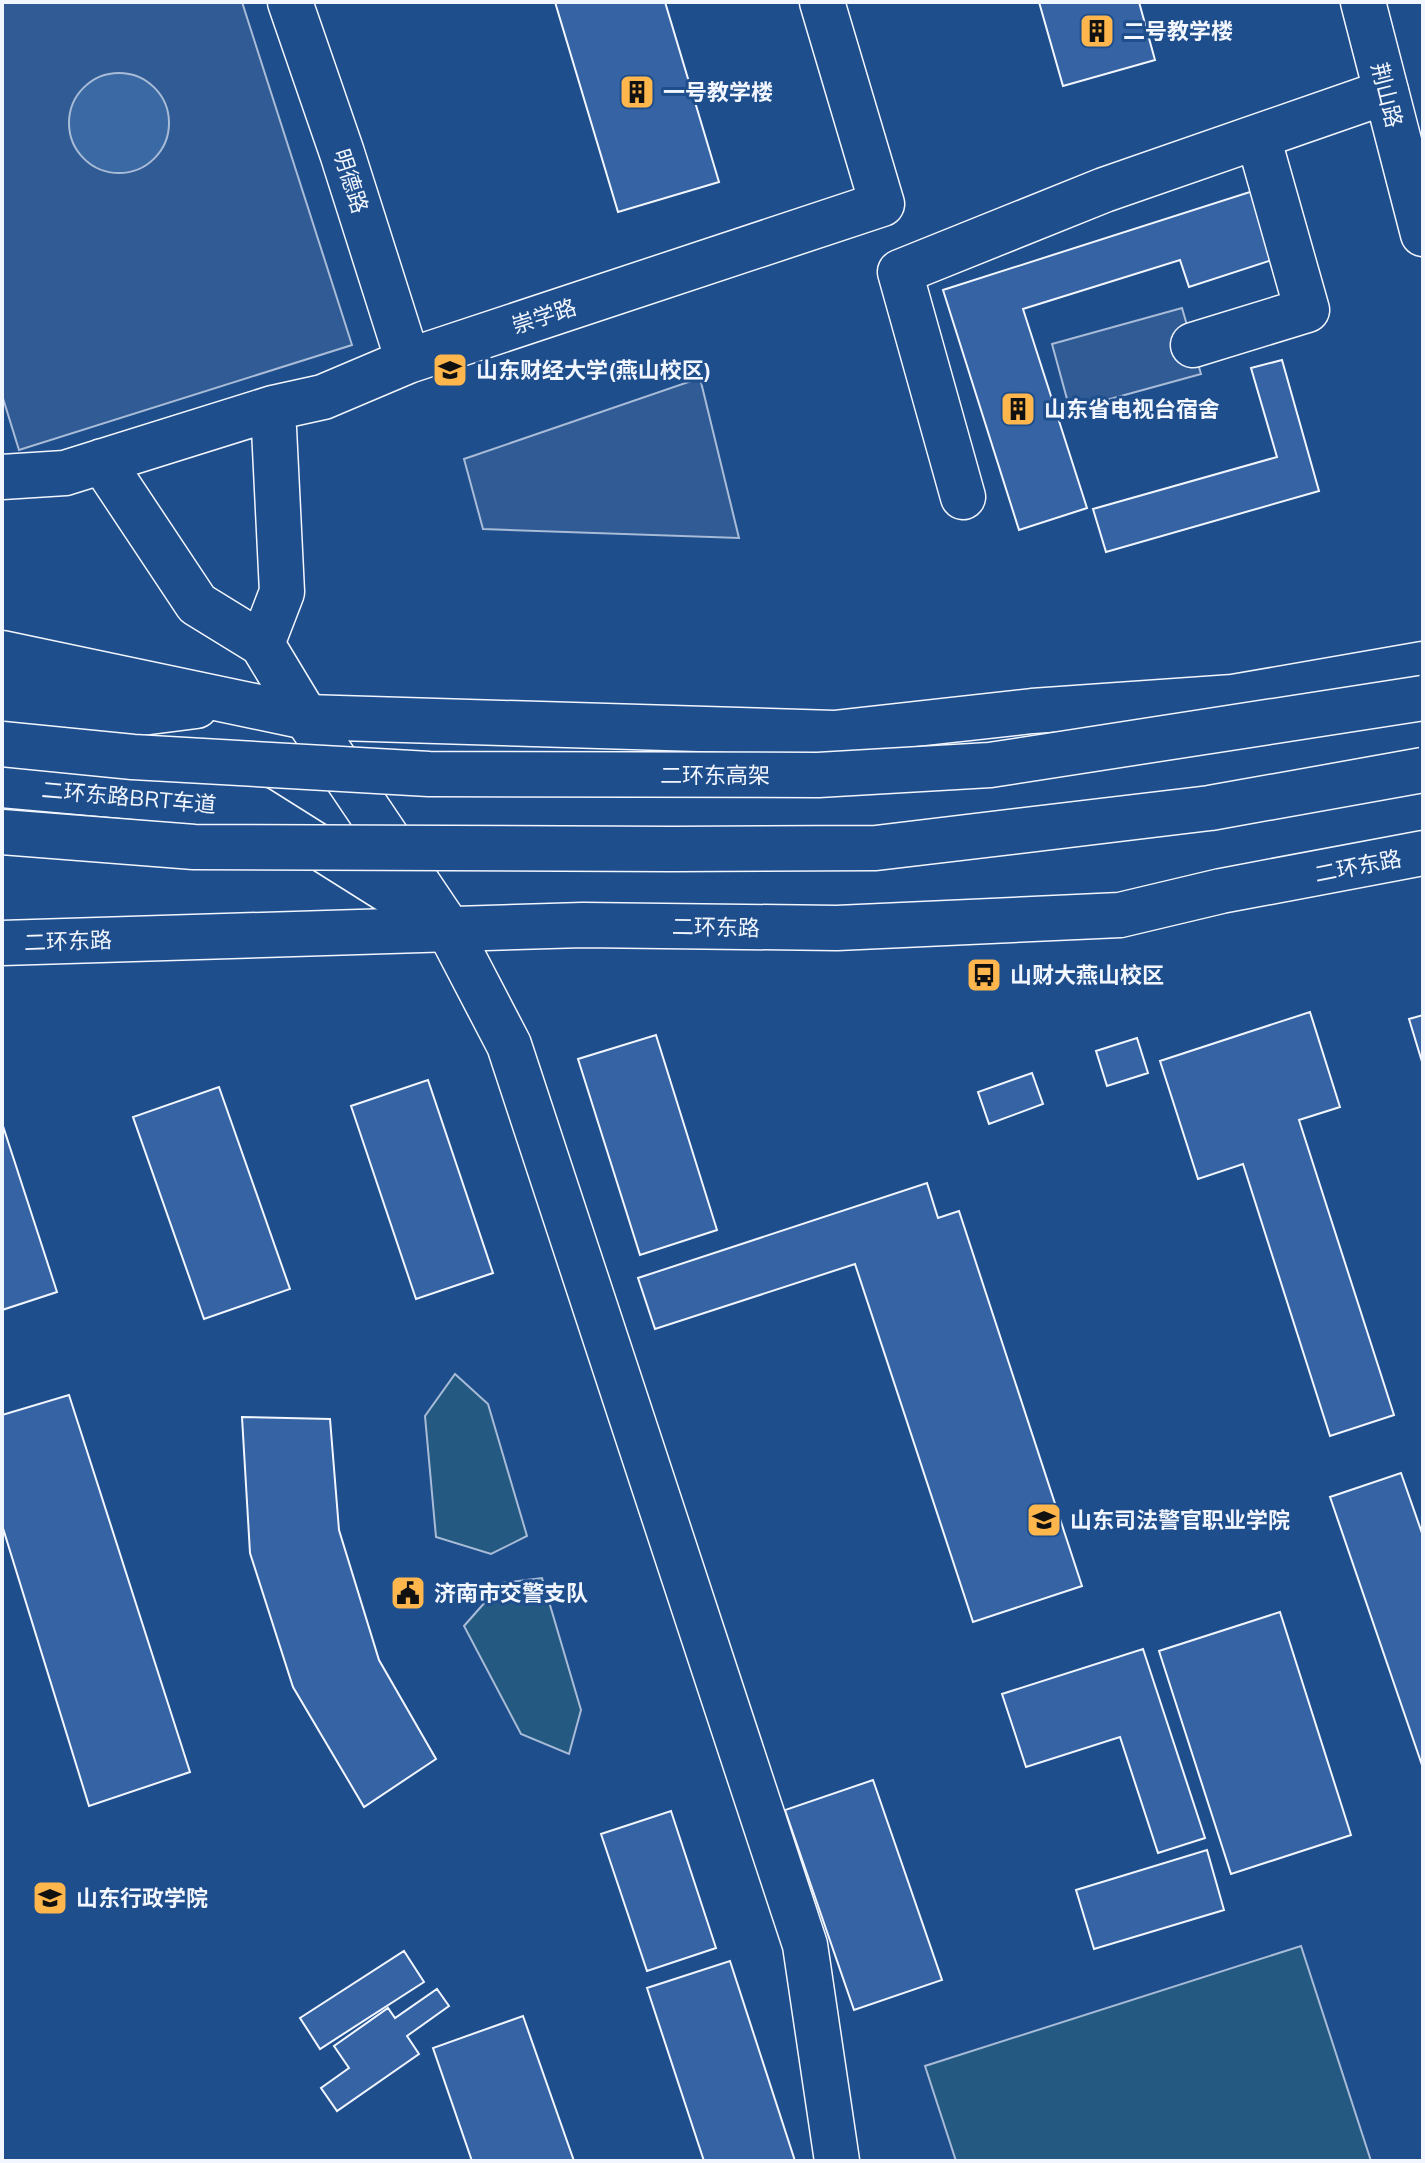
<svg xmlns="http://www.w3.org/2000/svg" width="1425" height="2163" font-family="Mulish,'Noto Sans SC',sans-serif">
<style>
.green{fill:#245a82;stroke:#a8bbd7;stroke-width:2}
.parking{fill:#305b95;stroke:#a8bbd7;stroke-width:2}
.water{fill:#3b69a3;stroke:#a8bbd7;stroke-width:2}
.building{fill:#3563a3;stroke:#f2f6ff;stroke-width:2}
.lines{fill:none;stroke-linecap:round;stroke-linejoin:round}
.minor-casing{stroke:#f2f6ff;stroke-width:47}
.major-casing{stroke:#f2f6ff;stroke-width:47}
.highway-casing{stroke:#f2f6ff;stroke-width:47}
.minor{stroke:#1f4e8c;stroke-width:44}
.major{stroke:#1f4e8c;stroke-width:44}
.highway{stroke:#1f4e8c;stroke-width:44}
.highway-bridge-casing{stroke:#f2f6ff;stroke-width:47;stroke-linecap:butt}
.highway-bridge{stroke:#1f4e8c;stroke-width:44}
.labels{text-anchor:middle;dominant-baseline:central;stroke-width:6;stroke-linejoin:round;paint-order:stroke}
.poi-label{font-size:22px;font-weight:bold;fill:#f2f6ff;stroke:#1f4e8c;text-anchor:start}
.street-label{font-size:22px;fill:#f2f6ff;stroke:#1f4e8c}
</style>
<rect width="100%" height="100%" fill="#1f4e8c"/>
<path class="green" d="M455,1374L488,1404L527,1536L491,1554L436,1537L425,1416Z
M542,1578L581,1710L569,1754L521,1734L464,1626L502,1583Z
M1301,1946L1371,2161H956L925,2066Z"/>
<path class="parking" d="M2,2H242L352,345L19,450L2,395Z
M1182,308L1201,374L1070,410L1052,344Z
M700,378L739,538L483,529L464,459Z"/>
<path class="water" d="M69 123a50 50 0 1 1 100 0a50 50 0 1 1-100 0Z"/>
<path class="building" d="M555,2H665L719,182L618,212Z
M1039,2H1139L1155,60L1063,86Z
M1253,191L1275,259L1189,287L1180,260L1023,309L1087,508L1019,530L943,290Z
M1282,360L1319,491L1106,552L1093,509L1277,457L1251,368Z
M1310,1012L1340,1107L1299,1120L1394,1415L1330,1436L1243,1164L1198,1179L1160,1061Z
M1423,1015V1065L1409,1019Z
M656,1035L717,1230L640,1255L578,1059Z
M1137,1038L1148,1073L1107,1086L1096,1051Z
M1032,1073L1043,1104L989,1124L978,1092Z
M428,1080L493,1273L416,1299L351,1106Z
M219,1087L290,1289L204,1319L133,1117Z
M2,1123L57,1292L2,1310Z
M927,1183L938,1218L959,1211L1082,1586L973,1622L855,1264L655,1329L638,1278Z
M69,1395L190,1772L89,1806L2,1525V1415Z
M242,1417L330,1419L339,1530L379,1660L436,1759L364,1807L293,1687L250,1553Z
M1401,1473L1423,1536V1768L1330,1497Z
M1280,1612L1351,1835L1231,1874L1159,1651Z
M1143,1649L1205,1838L1158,1853L1120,1737L1026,1767L1002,1694Z
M873,1780L942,1980L854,2010L785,1810Z
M671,1811L716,1948L647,1971L601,1834Z
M1207,1850L1224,1910L1094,1949L1076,1890Z
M404,1951L424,1982L320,2049L300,2018Z
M730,1961L795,2161H704L647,1988Z
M437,1989L449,2006L407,2036L419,2054L337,2111L321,2088L349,2068L334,2046L388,2008L395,2018Z
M523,2016L574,2161H472L433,2048Z"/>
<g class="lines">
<defs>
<path id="minor" d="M290,2L342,153L408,361
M1193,345L1307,310L1258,137
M102,461L197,604L262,644L282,592L273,408
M2,477L65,473L273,408L323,397L408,361L882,204L822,2
M963,497L900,272L1104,190L1386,92
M262,644L306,717L448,928L509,1045L805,1945L837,2161
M2,785L257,808L435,920"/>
<path id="major" d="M1363,2L1423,234"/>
<path id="highway" d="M2,653L306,717L834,733L1032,711L1233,697L1423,664
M2,689L88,693
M2,724H55L196,706
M2,943L583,925L837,928L1120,915L1221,891L1423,853"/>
</defs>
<use href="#minor" class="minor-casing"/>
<use href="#major" class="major-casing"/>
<use href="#highway" class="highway-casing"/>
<use href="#minor" class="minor"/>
<use href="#major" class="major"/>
<use href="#highway" class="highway"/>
<defs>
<path id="highway-bridge" d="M2,744L133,757L429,774L818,775L990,765L1423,698
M2,832L194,847L672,849L876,848L1210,808L1423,770"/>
</defs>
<use href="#highway-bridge" class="highway-bridge-casing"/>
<use href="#highway-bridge" class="highway-bridge"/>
</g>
<defs>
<symbol id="building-square" viewBox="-11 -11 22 22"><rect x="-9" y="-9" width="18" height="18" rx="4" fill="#ffb74d" stroke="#1f4e8c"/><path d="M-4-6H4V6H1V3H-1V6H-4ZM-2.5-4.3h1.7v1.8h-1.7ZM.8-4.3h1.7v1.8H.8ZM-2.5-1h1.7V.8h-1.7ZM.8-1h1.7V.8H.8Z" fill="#111"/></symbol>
<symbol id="university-square" viewBox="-11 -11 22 22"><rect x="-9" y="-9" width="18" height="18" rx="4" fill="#ffb74d" stroke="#1f4e8c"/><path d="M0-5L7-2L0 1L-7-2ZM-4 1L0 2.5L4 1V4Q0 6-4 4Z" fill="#111"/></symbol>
<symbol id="bus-square" viewBox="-11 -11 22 22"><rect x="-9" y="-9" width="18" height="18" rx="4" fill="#ffb74d" stroke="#1f4e8c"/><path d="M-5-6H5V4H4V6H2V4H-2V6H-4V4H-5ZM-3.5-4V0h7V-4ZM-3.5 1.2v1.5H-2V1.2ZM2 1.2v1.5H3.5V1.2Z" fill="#111"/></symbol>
<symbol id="civic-square" viewBox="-11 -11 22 22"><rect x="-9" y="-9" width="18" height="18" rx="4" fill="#ffb74d" stroke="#1f4e8c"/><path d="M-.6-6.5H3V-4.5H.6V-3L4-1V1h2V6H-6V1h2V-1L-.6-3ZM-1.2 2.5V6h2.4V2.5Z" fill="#111"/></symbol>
</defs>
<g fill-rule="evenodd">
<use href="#building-square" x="1077" y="11" width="40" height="40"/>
<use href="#building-square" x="617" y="72" width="40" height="40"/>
<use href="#university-square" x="430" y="350" width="40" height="40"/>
<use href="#building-square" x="998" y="389" width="40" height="40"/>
<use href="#bus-square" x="964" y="955" width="40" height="40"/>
<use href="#university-square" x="1024" y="1500" width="40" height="40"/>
<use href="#civic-square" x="388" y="1573" width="40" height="40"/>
<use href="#university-square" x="30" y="1878" width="40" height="40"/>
</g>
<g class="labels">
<g class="poi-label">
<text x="1123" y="31">二号教学楼</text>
<text x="663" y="92">一号教学楼</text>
<text x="476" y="370">山东财经大学(燕山校区)</text>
<text x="1044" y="409">山东省电视台宿舍</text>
<text x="1010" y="975">山财大燕山校区</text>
<text x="1070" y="1520">山东司法警官职业学院</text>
<text x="434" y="1593">济南市交警支队</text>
<text x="76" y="1898">山东行政学院</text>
</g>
<g class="street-label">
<text transform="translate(1387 95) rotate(76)">荆山路</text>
<text transform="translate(351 181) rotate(72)">明德路</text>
<text transform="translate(544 316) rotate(-18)">崇学路</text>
<text x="715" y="775">二环东高架</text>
<text transform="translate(129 797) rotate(5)">二环东路BRT车道</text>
<text transform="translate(1358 866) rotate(-11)">二环东路</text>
<text transform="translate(716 927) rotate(1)">二环东路</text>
<text transform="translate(68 941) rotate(-2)">二环东路</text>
</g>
</g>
<rect width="1425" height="2163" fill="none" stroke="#f2f6ff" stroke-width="8"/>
</svg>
